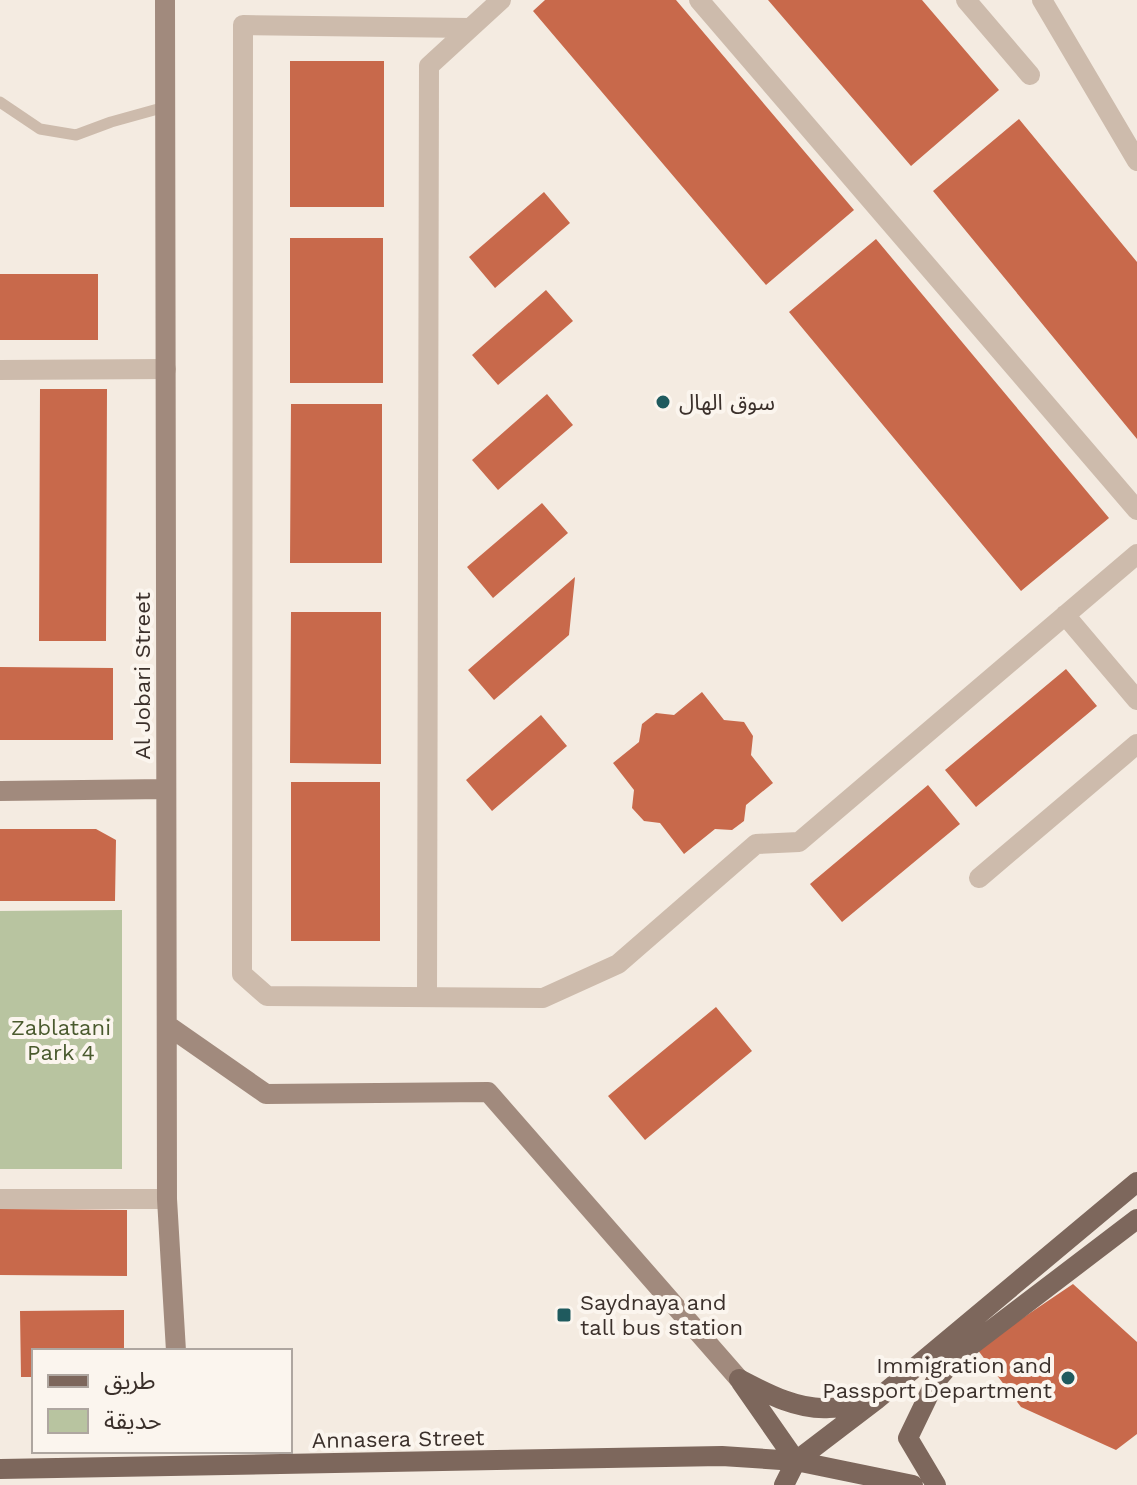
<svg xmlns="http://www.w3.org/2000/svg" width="1137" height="1485" font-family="'Work Sans','Noto Sans Arabic',sans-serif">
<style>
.green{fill:#b8c4a0}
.building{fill:#c8694b}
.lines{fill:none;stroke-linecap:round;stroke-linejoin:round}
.lane{stroke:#cdbbac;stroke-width:11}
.street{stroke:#cdbbac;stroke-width:20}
.secondary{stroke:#a18a7d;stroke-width:20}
.primary{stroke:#7d675c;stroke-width:20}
.poi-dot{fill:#1f5a5e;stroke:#fbf5ee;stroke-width:3}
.labels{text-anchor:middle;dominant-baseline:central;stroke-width:8;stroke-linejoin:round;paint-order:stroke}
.poi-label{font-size:22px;fill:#3b302b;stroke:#fbf5ee;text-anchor:start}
.street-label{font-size:22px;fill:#3b302b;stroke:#fbf5ee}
.park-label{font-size:22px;fill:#4a5a2e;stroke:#fbf5ee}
</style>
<rect width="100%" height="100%" fill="#f4ebe1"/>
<path class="green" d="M122,910V1169H0V911Z"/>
<path class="building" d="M545,0H676L854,210L766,285L533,11Z
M768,0H922L999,90L911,166Z
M290,61H384V207H290Z
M1019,119L1137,262V439L933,191Z
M544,192L570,223L495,288L469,257Z
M290,238H383V383H290Z
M876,239L1109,518L1021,591L789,312Z
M0,274H98V340H0Z
M546,290L573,321L498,385L472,355Z
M40,389H107L106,641H39Z
M547,394L573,425L498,490L472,460Z
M291,404H382V563H290Z
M542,503L568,533L493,598L467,567Z
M575,577L569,635L494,700L468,670Z
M291,612H381V764L290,763Z
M0,667L113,668V740H0Z
M1066,669L1097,706L976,807L945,770Z
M702,692L724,720L744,722L753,736L751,755L773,783L746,805L744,821L732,830L715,829L684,854L660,823L644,821L632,808L634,790L613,763L639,742L642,724L656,713L674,715Z
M541,715L567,746L492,811L466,780Z
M291,782H380V941H291Z
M928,785L960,824L842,922L810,884Z
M0,829H96L116,840L115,901H0Z
M716,1007L752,1051L645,1140L608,1096Z
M0,1209L127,1210V1276L0,1275Z
M1073,1284L1137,1342V1434L1116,1450L1021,1407L977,1349Z
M124,1310V1351H34V1377H21L20,1311Z"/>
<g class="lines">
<path class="lane" d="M0,102L40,129L76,135L111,122L165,107"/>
<path class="street" d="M699,0L1137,510
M966,0L1030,75
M1042,0L1137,161
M470,28L243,25L242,974L267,996L543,998L618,964L756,844L799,842L1137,554
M0,370L166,369
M1065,615L1137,700
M979,878L1137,744
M427,997L429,66L501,0
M0,1199H167"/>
<path class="secondary" d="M165,0L167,1199L176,1351
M0,791L166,789
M167,1025L266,1094L488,1092L739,1379"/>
<path class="primary" d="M739,1379C766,1393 797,1410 829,1408C843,1408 858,1403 873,1401
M741,1382L796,1461
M0,1469L722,1456L796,1461L913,1485
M784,1485L796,1461L876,1400L1137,1182
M936,1485L908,1438L935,1382L957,1356L1137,1219"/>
</g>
<g class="poi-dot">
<circle cx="663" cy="402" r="8"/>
<rect x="556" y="1307" width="16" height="16" rx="4"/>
<circle cx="1068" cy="1378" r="8"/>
</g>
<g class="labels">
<g class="poi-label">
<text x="679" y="402">سوق الهال</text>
<text x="580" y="1302">Saydnaya and<tspan x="580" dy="25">tall bus station</tspan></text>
<text x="1052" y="1365" text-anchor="end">Immigration and<tspan x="1052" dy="25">Passport Department</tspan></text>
</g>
<g class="street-label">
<text transform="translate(142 676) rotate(-90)">Al Jobari Street</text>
<text transform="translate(398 1439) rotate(-1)">Annasera Street</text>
</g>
<g class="park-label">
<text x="61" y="1027">Zablatani<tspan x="61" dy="25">Park 4</tspan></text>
</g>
</g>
<rect x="32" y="1349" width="260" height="104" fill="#fbf5ee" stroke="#aea6a0" stroke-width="2"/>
<rect x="48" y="1375" width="40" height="12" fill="#7d675c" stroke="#aea6a0" stroke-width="2"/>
<text x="104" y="1389" font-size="24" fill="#3b302b">طريق</text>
<rect x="48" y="1409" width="40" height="24" fill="#b8c4a0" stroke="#aea6a0" stroke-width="2"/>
<text x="104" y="1429" font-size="24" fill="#3b302b">حديقة</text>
</svg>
